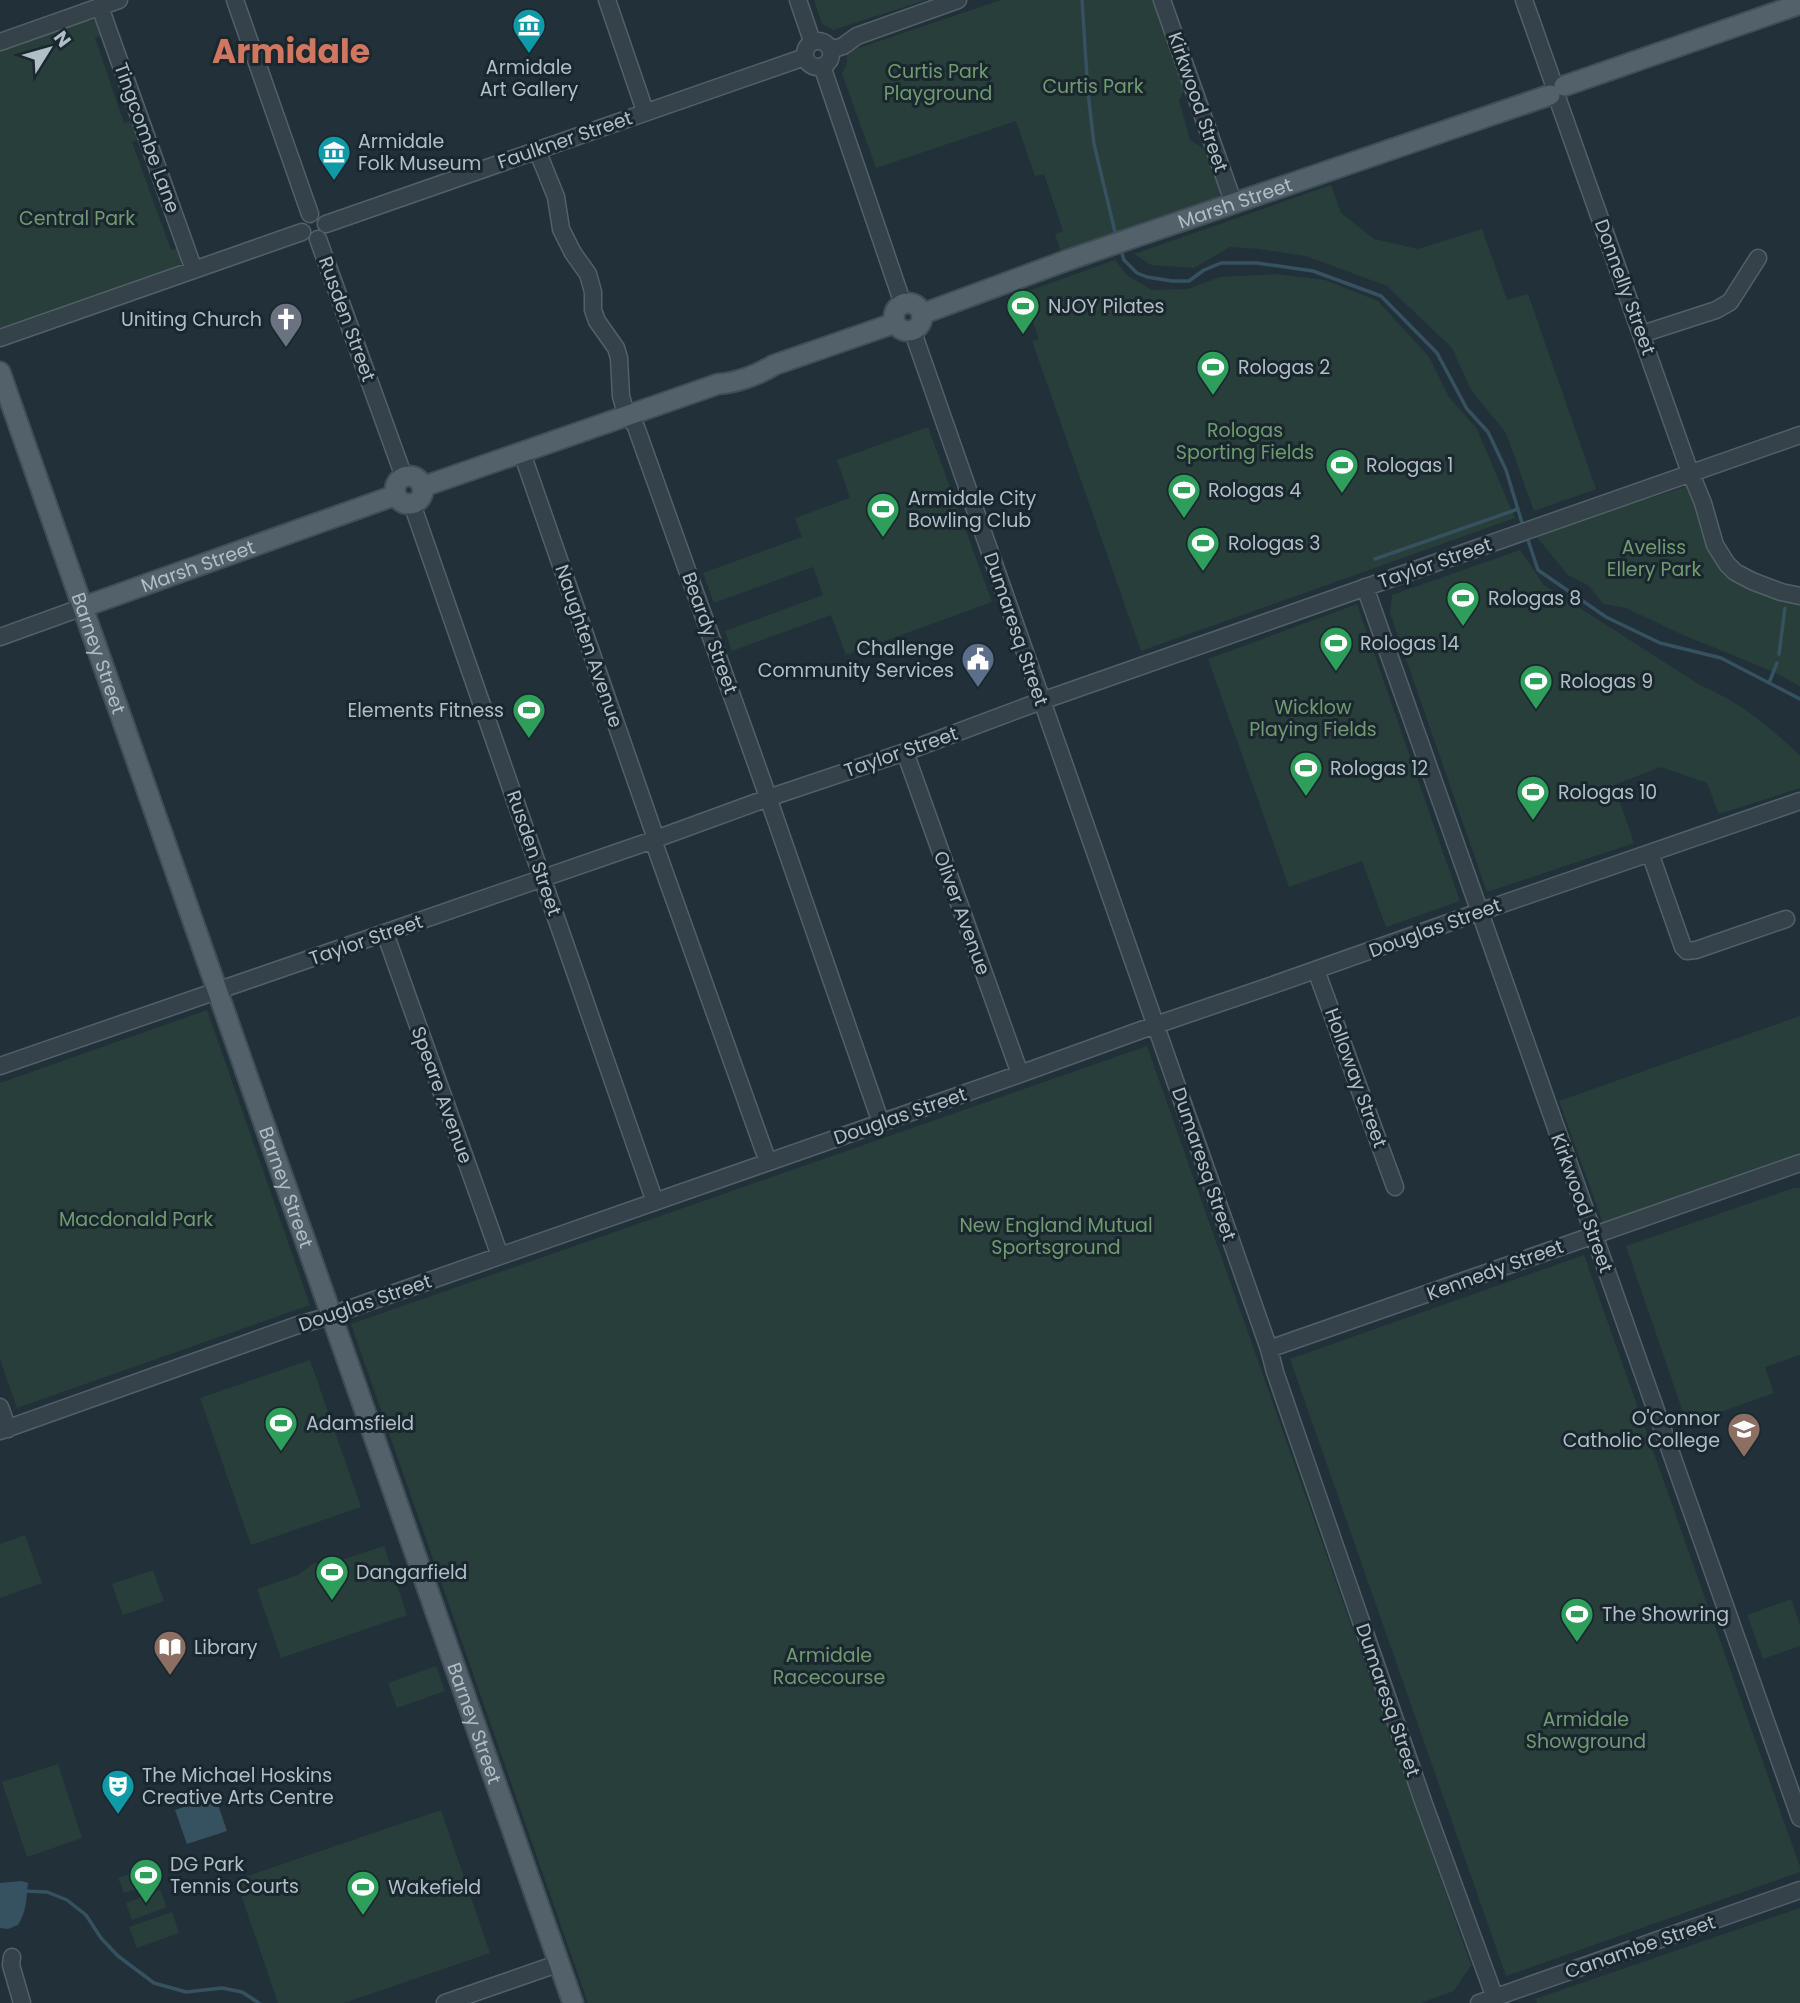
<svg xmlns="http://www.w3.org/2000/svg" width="1800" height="2003" font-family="Poppins,sans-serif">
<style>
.green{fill:#273e3a}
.water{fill:#365160}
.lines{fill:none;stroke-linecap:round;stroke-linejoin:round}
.stream{stroke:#365160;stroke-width:3.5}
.minor-casing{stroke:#536067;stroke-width:19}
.major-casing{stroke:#424e56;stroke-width:23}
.minor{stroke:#36424a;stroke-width:16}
.major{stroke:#53626a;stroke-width:19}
.labels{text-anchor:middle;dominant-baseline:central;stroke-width:6;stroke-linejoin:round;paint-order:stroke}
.poi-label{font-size:19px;fill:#b0bec6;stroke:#1b272e;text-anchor:start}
.park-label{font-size:19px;fill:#709b70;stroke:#1b272e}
.street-label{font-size:19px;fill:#b0bec6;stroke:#1b272e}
.town-label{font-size:33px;font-weight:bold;fill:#d17760;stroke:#1b272e}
</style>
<rect width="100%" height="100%" fill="#223139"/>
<path class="green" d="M814,0H926L833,30L822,24Z
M1001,0H1154L1185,89L1179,100L1190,140L1206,150L1222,190L1218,199L1062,256L1055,234L1063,231L1044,174L1035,176L1016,121L876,168L842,74L847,62V52Z
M83,21H95L101,27L104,34L95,38L124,123L134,120L141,138L132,142L171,250L179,248C182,256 184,260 177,267L2,328L0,327V51Z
M1331,185L1341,213L1374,239L1418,249L1482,229L1507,300L1528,294L1596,489L1534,511L1506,433L1471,390L1452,348L1387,286L1306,256L1259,249L1230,247L1194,268L1151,265L1134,254Z
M1115,260L1128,276L1152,290L1188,289L1220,277L1275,274L1325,280L1378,301L1429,357L1449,397L1477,429L1515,518L1141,651L1032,341L1039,339L1023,293Z
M928,427L992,602L846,655L831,615L732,651L725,631L823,595L813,567L714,603L703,573L802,537L795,518L850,498L837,460Z
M1687,486L1716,560L1752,587L1800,604V686L1774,672L1683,635L1626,608L1603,604L1589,586L1568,575L1536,536Z
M1520,550L1544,585L1700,685C1738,701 1771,727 1800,756V788L1719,814L1707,783L1661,767L1614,785L1634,843L1487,892L1390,613L1392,595Z
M1357,604L1460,901L1386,927L1362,861L1289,887L1208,659Z
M207,1010L310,1305L17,1408L0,1359V1083Z
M1800,1016V1154L1603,1223L1559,1101Z
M1147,1046L1471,1965L1454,1991L1420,2003H588L351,1324Z
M1794,1188H1800V1355L1765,1367L1774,1393L1687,1424L1626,1246Z
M1584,1255L1800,1867V1872L1506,1976L1290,1359Z
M310,1360L361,1507L251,1545L200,1398Z
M25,1535L42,1583L0,1598V1544Z
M384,1546L407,1615L281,1658L257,1589L298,1575L313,1564L320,1562H335Z
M153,1570L164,1601L123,1615L112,1584Z
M1791,1599L1800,1625V1646L1763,1659L1747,1615Z
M436,1666L445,1691L397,1708L388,1683Z
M58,1764L82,1838L27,1857L2,1782Z
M441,1810L490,1953L344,2003H278L236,1880Z
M152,1866L157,1882L124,1893L118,1878Z
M160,1890L167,1907L132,1920L126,1903Z
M1800,1908V2003H1537L1535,1999Z
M172,1912L179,1933L137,1948L129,1927Z"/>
<path class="water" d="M215,1796L227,1831L187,1844L175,1810Z
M21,1881L28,1883C26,1899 27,1911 18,1925L8,1929L0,1928V1883Z"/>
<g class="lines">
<path class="stream" d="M1082,0L1088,93L1094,144L1116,236
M1121,250L1124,260L1137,273L1147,277L1172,281H1189L1204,270L1221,263H1257L1313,271L1381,296L1437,353L1467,409L1488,432L1506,470L1523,526
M1527,537L1538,570L1606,617L1660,643L1721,658L1800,699
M1375,559L1518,509
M1779,654L1785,608
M1769,683L1777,663
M23,1891L47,1892L67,1900L86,1915L101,1938L118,1956L154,1983L186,1992L222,1988L242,1992L259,2003"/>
<defs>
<path id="minor" d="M235,0L310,214
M607,0L645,111
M798,0L812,41
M1162,0L1234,204
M1524,0L1554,85
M100,7L194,270
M805 54a13 13 0 1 1 26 0a13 13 0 1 1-26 0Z
M0,42L119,0
M831,50L843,46L857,36L958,0
M822,66L903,304
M1558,100L1687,464L1703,503L1715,545L1727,564L1735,572L1752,581L1781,592L1800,596
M537,150L556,197L561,229L573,253L588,274L593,292V310L597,321L616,348L619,358L621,396L624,407L636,427L762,780L881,1123
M326,224L805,57
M318,239L404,477
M914,330L916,341L1269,1349L1275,1372L1424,1804L1495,1998
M1642,334L1716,310L1730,302L1758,258
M0,338L302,232
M522,453L656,839
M412,504L655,1202
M1365,587L1800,1818
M0,637L83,607
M905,752L1020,1074
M653,840L768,1162
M1650,853L1683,947L1687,951L1696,950L1786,919
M385,933L500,1256
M1316,970L1395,1187
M0,1066L653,840L768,798L905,752L1033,704L1800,435
M1269,1349L1800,1163
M0,1407L8,1429
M0,1431L295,1326L323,1318L1020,1074L1144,1029L1267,987L1479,912L1800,801
M12,1957L11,1965L22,2003
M445,2003L560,1963
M1479,2003L1800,1890"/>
<g id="major">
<path d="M1564,86L1800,4"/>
<circle cx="908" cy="317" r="14"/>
<path id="s1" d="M922,314L1068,260L1550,95"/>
<path id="s2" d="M0,372L573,2003"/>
<circle cx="409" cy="490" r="14"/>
<path d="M422,487L718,384C736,383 758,375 774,365L895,323"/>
<path id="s3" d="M83,607L396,495"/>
</g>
</defs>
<use href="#minor" class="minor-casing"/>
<use href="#major" class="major-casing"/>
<use href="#minor" class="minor"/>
<use href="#major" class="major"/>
</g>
<defs>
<symbol id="museum-pin" viewBox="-11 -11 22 30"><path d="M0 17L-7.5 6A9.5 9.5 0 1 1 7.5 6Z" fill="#0f9aa8" stroke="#1b272e"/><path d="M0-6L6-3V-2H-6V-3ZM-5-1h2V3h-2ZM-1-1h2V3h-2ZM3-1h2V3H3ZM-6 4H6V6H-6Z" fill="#fff"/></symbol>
<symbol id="stadium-pin" viewBox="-11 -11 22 30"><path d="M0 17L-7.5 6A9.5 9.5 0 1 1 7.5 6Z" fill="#2e9e5b" stroke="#1b272e"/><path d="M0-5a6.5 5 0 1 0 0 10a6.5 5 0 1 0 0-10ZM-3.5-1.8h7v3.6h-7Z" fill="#fff"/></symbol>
<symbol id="church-pin" viewBox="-11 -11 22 30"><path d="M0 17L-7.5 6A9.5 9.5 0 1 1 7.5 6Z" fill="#6b7280" stroke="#1b272e"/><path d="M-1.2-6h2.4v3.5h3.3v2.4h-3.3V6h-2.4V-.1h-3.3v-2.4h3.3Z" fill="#fff"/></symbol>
<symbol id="civic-pin" viewBox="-11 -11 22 30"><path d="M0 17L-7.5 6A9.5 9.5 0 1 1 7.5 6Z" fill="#5c6f8a" stroke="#1b272e"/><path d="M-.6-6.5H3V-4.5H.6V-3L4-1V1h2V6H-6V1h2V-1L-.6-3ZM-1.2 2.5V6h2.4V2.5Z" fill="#fff"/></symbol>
<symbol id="school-pin" viewBox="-11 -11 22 30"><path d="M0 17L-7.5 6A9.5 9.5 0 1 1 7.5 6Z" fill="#8d6e63" stroke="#1b272e"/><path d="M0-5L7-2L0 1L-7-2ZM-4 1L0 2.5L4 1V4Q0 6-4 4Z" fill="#fff"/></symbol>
<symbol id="library-pin" viewBox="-11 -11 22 30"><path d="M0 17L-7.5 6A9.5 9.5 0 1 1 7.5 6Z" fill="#8d6e63" stroke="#1b272e"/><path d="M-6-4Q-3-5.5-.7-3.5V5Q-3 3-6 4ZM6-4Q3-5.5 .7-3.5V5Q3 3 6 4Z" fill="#fff"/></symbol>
<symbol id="theatre-pin" viewBox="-11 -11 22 30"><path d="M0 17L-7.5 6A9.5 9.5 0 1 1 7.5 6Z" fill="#0f9aa8" stroke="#1b272e"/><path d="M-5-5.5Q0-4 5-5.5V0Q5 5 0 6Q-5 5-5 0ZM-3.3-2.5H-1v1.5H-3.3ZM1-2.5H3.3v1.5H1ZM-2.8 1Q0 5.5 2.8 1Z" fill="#fff"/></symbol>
</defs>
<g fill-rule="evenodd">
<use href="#museum-pin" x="510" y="6" width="38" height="52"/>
<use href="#museum-pin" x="315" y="133" width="38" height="52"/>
<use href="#stadium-pin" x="1004" y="287" width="38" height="52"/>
<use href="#church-pin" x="267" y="300" width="38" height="52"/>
<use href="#stadium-pin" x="1194" y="348" width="38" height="52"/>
<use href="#stadium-pin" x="1323" y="446" width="38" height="52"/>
<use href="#stadium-pin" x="1165" y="471" width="38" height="52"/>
<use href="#stadium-pin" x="864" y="490" width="38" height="52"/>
<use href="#stadium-pin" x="1184" y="524" width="38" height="52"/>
<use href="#stadium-pin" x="1444" y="579" width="38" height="52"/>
<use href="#stadium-pin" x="1317" y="624" width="38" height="52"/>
<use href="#civic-pin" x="959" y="640" width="38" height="52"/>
<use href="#stadium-pin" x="1517" y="662" width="38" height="52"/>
<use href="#stadium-pin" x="510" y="691" width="38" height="52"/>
<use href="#stadium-pin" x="1287" y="749" width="38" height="52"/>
<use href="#stadium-pin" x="1514" y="773" width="38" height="52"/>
<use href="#stadium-pin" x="262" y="1404" width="38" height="52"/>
<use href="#school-pin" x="1725" y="1410" width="38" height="52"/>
<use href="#stadium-pin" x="313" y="1553" width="38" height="52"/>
<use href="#stadium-pin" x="1558" y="1595" width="38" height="52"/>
<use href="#library-pin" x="151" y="1628" width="38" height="52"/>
<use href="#theatre-pin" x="99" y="1767" width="38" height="52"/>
<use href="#stadium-pin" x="127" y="1856" width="38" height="52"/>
<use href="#stadium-pin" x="344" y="1868" width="38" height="52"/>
</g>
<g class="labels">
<g class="poi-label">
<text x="529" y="67" text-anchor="middle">Armidale<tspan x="529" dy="22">Art Gallery</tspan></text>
<text x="358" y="141">Armidale<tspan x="358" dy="22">Folk Museum</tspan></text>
<text x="1048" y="306">NJOY Pilates</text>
<text x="262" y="319" text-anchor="end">Uniting Church</text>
<text x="1238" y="367">Rologas 2</text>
<text x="1366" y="465">Rologas 1</text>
<text x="1208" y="490">Rologas 4</text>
<text x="908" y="498">Armidale City<tspan x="908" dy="22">Bowling Club</tspan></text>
<text x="1228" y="543">Rologas 3</text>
<text x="1488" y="598">Rologas 8</text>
<text x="1360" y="643">Rologas 14</text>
<text x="954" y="648" text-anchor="end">Challenge<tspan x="954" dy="22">Community Services</tspan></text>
<text x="1560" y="681">Rologas 9</text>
<text x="504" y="710" text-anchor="end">Elements Fitness</text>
<text x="1330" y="768">Rologas 12</text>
<text x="1558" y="792">Rologas 10</text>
<text x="1720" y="1418" text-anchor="end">O'Connor<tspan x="1720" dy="22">Catholic College</tspan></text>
<text x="306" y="1423">Adamsfield</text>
<text x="356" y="1572">Dangarfield</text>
<text x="1602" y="1614">The Showring</text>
<text x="194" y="1647">Library</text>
<text x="142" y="1775">The Michael Hoskins<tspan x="142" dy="22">Creative Arts Centre</tspan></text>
<text x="170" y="1864">DG Park<tspan x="170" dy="22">Tennis Courts</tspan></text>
<text x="388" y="1887">Wakefield</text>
</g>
<g class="park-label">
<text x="938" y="71">Curtis Park<tspan x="938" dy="22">Playground</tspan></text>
<text x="1093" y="86">Curtis Park</text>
<text x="77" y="218">Central Park</text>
<text x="1245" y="430">Rologas<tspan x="1245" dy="22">Sporting Fields</tspan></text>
<text x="1654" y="547">Aveliss<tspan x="1654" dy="22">Ellery Park</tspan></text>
<text x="1313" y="707">Wicklow<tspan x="1313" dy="22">Playing Fields</tspan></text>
<text x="136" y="1219">Macdonald Park</text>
<text x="1056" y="1225">New England Mutual<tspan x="1056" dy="22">Sportsground</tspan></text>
<text x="829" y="1655">Armidale<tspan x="829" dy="22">Racecourse</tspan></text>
<text x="1586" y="1719">Armidale<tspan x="1586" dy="22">Showground</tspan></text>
</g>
<g class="street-label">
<text transform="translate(1198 102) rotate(71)">Kirkwood Street</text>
<text transform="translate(147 138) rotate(70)">Tingcombe Lane</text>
<text transform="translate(565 140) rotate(-19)">Faulkner Street</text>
<text stroke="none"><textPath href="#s1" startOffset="332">Marsh Street</textPath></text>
<text transform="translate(1625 287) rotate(70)">Donnelly Street</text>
<text transform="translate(347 319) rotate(70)">Rusden Street</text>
<text transform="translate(1435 563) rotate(-19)">Taylor Street</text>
<text stroke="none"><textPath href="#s3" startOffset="122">Marsh Street</textPath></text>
<text transform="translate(1016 629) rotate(71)">Dumaresq Street</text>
<text transform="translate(710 633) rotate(70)">Beardy Street</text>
<text transform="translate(589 646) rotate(71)">Naughten Avenue</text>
<text stroke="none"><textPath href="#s2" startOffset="298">Barney Street</textPath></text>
<text transform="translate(901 752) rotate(-19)">Taylor Street</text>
<text transform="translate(534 853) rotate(71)">Rusden Street</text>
<text transform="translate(962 913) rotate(70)">Oliver Avenue</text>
<text transform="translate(1435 928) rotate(-20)">Douglas Street</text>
<text transform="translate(366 940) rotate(-19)">Taylor Street</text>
<text transform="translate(1356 1078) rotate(70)">Holloway Street</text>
<text transform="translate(442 1095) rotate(70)">Speare Avenue</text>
<text transform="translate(900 1116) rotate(-19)">Douglas Street</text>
<text transform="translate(1204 1164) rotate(71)">Dumaresq Street</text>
<text stroke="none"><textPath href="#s2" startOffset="864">Barney Street</textPath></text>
<text transform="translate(1582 1203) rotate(70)">Kirkwood Street</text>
<text transform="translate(1495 1270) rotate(-20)">Kennedy Street</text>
<text transform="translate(365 1303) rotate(-19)">Douglas Street</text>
<text transform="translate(1388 1700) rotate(71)">Dumaresq Street</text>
<text stroke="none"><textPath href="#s2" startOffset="1432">Barney Street</textPath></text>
<text transform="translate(1640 1947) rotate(-19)">Canambe Street</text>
</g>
<g class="town-label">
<text x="291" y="51">Armidale</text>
</g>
</g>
<g transform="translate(49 49) rotate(53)" stroke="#1b272e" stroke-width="5" paint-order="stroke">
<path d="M0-5L12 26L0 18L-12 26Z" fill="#b0bec6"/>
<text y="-10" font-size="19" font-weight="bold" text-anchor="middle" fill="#b0bec6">N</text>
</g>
</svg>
